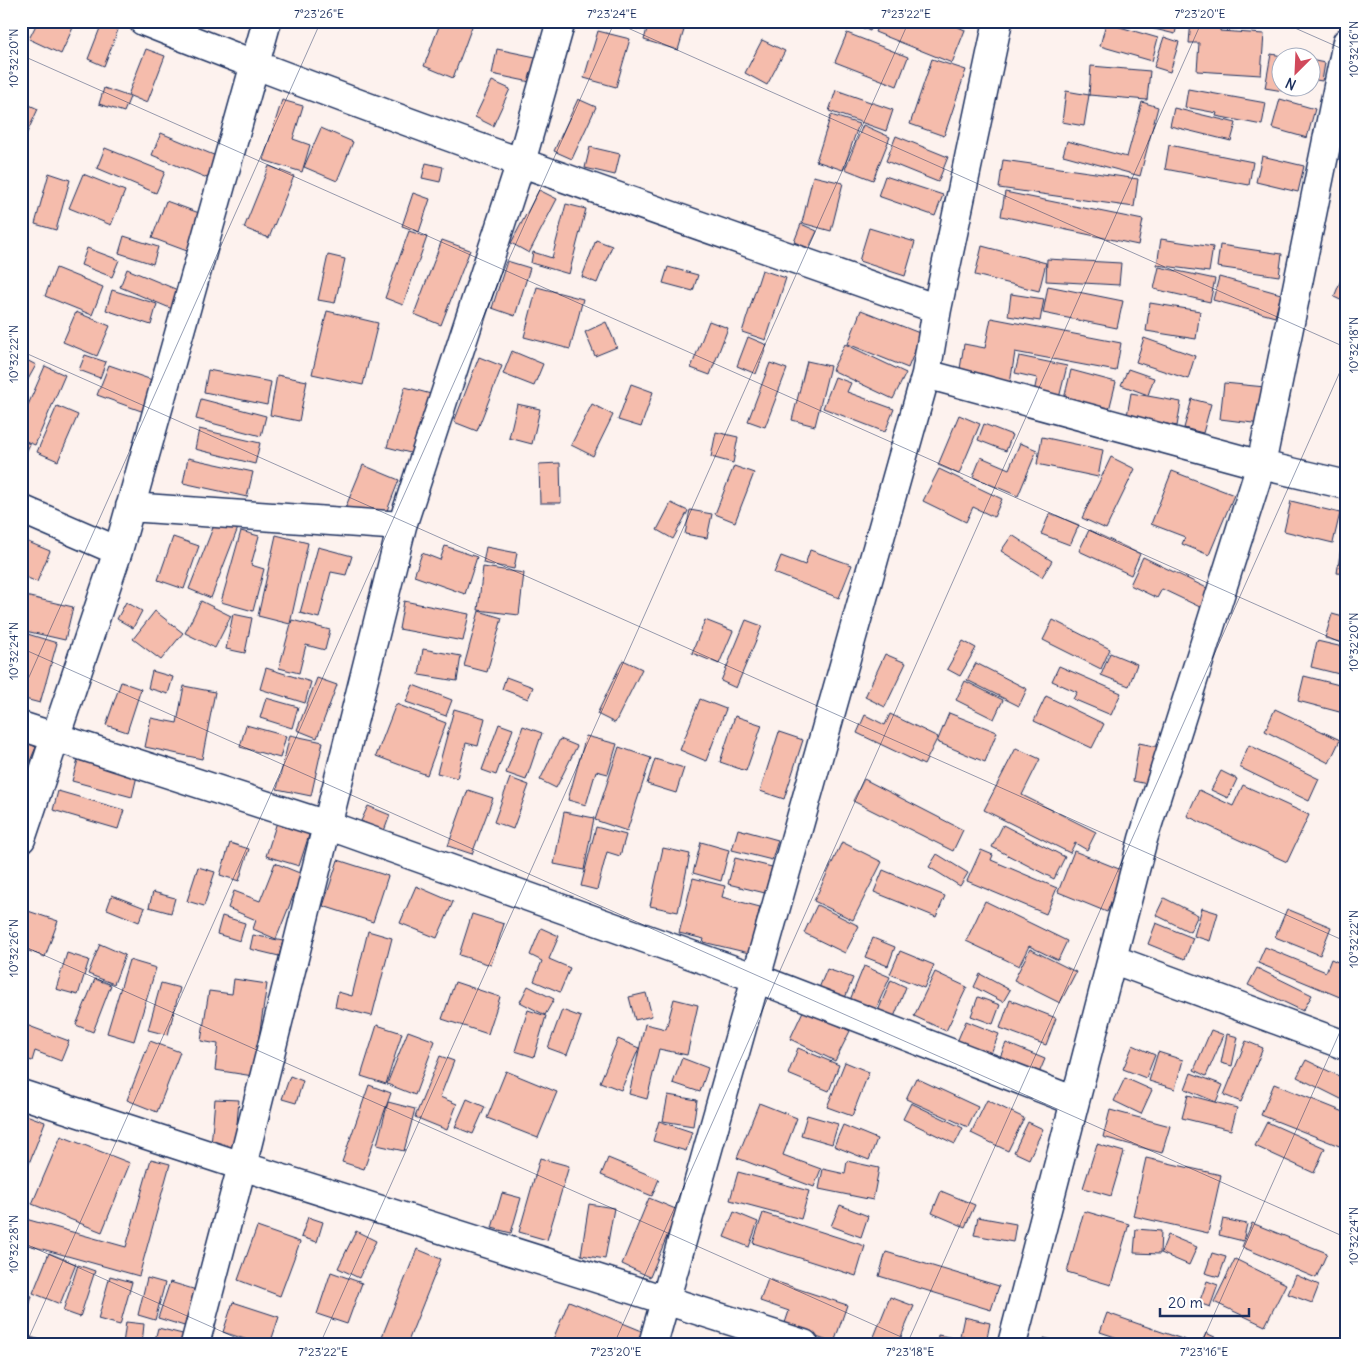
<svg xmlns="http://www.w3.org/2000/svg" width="1368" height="1365" font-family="Delius,sans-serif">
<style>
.building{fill:#f5bcac;stroke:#1b2f5e}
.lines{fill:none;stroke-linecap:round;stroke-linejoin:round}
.street-casing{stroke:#1b2f5e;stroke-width:31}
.street{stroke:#fff;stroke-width:28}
.ticks{fill:none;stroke:#1b2f5e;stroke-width:1;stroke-opacity:0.45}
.neatline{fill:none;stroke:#1b2f5e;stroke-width:2}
.ticks-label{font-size:12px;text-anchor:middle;fill:#1b2f5e}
</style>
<rect width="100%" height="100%" fill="#fdf2ee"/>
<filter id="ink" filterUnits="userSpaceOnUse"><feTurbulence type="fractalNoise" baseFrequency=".02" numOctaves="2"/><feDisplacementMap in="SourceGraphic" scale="10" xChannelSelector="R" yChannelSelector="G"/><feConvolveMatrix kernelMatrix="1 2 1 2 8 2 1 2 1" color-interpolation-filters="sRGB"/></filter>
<g filter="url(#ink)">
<path class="building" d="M21,21H29L21,42Z
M38,21H76L61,54L29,39Z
M441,21H474L453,78L424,66Z
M613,21H644L641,30Z
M649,21L684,30L678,50L644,40Z
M845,21H874L870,31Z
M880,21H944L965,30L952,63L875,32Z
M1130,21H1178L1175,34L1130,23Z
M1191,21H1221L1220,31L1264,34L1261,75L1197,71L1199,43H1189Z
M102,23L118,30L104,66L88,59Z
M1106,23L1158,38L1152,61L1100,46Z
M598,31L630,39L616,87L584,78Z
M847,33L908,57L897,86L835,62Z
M1164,37L1179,42L1170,72L1154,67Z
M762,40L785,51L767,85L745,73Z
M146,49L165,56L147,103L128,95Z
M497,49L545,59L540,84L492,74Z
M1271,54L1294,58H1280V88H1283V91L1265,88Z
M932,59L966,70L944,136L910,124Z
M1310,60L1325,63L1322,81L1310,79Z
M1091,66L1150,71L1147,100L1089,95Z
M492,81L510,89L493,126L475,117Z
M104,88L130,97L124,112L99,104Z
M1188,89L1266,103L1262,125L1216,116L1217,113L1185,107Z
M836,90L893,110L886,131L829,111Z
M1066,91L1089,95L1084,126L1062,122Z
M578,99L596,107L572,159L554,151Z
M1280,99L1315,109L1307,138L1272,128Z
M282,100L303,106L293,139L310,145L302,172L263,160Z
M1142,102L1158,107L1140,176L1063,155L1067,141L1127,157Z
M25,103L38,109L25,137L21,135V112Z
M1174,108L1236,123L1231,141L1170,126Z
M831,115L859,124L843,170L816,161Z
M863,125L890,137L873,180L845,169Z
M321,128L353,142L337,181L304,167Z
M161,133L216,156L207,178L152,155Z
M896,136L948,157L938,182L886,161Z
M1169,145L1253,162L1249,185L1165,169Z
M590,147L620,154L615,175L585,168Z
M105,148L165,172L156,193L97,168Z
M1262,156L1304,166L1298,192L1256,182Z
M1003,160L1138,179L1134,207L999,188Z
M426,163L443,167L440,182L422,178Z
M269,166L294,176L269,238L244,228Z
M49,173L70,180L56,230L35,224Z
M83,174L125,191L111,225L69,208Z
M813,176L843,183L831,231L802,223Z
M885,176L943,195L935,216L878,196Z
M539,190L557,199L529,253L511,243Z
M1005,192L1143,220L1138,245L1001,216Z
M413,193L430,199L419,232L402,226Z
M166,201L202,214L187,251L152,238Z
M566,204L586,209L569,274L531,263L533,252L552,258Z
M801,224L817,231L809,248L794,242Z
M869,228L915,242L905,276L859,261Z
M409,231L427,237L403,305L385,298Z
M124,236L158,247L153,264L119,253Z
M1161,239L1213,247L1209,272L1157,265Z
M442,240L470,250L441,325L414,314Z
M596,240L612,246L597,283L582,277Z
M1220,245L1282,254L1279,276L1217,267Z
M982,246L1046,263L1039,291L975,275Z
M87,248L119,260L112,277L81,265Z
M328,255L345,259L335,303L318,300Z
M1047,259L1121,263L1119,285L1046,281Z
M507,261L530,268L515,316L492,308Z
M668,267L698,275L693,291L663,283Z
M1159,267L1215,279L1210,302L1154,289Z
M56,268L103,287L92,315L45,296Z
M127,269L185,293L177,311L120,287Z
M762,270L786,278L766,340L742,332Z
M1344,272L1347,274V303L1334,297Z
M1219,277L1281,294L1275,317L1213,300Z
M1048,286L1123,301L1117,328L1043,313Z
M537,287L583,299L570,349L524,337Z
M112,290L157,304L151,325L106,310Z
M1011,294L1044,299L1040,321L1008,316Z
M1150,303L1200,311L1196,339L1146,331Z
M861,310L922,334L908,368L848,344Z
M327,311L378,323L363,385L312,374Z
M76,312L110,326L97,356L63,342Z
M991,318L1121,343L1116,371L1015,352L1010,384L959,375L964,344L985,348Z
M709,321L728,328L710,375L691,368Z
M606,322L617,347L595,356L585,332Z
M748,337L767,345L756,374L737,366Z
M1144,338L1195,356L1188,379L1136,362Z
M845,344L906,373L893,399L832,370Z
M512,351L543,364L534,386L503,374Z
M85,355L106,362L100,378L79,370Z
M1019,356L1067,366L1059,398L1034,392L1037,378L1015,373Z
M21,357L36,365L21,392Z
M479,357L502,366L477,431L454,422Z
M807,361L830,366L815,426L792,420Z
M770,363L787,369L765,427L748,421Z
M109,365L155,381L144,412L97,395Z
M45,366L65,375L35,445L21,439V421Z
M1128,369L1154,378L1148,395L1121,385Z
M208,370L271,382L267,405L204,392Z
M1071,370L1116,382L1108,414L1063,403Z
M277,375L307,381L299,421L270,415Z
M835,377L851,383L847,392L894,409L885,432L823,408Z
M1224,383L1265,387L1261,424L1220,419Z
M631,384L653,392L641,427L618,420Z
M405,387L431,394L414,454L387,447Z
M1131,393L1181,402L1177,426L1127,416Z
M201,399L266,416L261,436L196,419Z
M1192,399L1211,404L1203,433L1184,428Z
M517,404L540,409L532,444L509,438Z
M592,404L613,415L593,456L571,445Z
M57,406L78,415L58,461L37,452Z
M959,415L980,424L959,474L938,465Z
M984,424L1012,435L1006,451L978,440Z
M199,429L260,443L255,464L195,449Z
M716,432L738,437L733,463L711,457Z
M1042,437L1103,450L1098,477L1037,464Z
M21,440L30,444L21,463Z
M1020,443L1037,450L1018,496L973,477L981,457L1009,469Z
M1111,457L1135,469L1106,529L1082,518Z
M188,458L253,472L247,497L183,483Z
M560,463L561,503H540L539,464Z
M363,465L399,480L381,526L344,511Z
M734,466L754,473L735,522L715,514Z
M939,469L1002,499L994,517L973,507L966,522L923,501Z
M1172,471L1234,495L1209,555L1182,544L1185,537L1151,524Z
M1291,501L1340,513L1333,543L1284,531Z
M671,503L688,511L673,539L657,530Z
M690,510L712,514L707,538L685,534Z
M1050,513L1079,525L1070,545L1041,534Z
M1347,514V540L1342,539Z
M216,520L238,528L211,598L189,589Z
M1089,530L1140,554L1131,575L1079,551Z
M241,531L259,536L251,565L264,569L253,611L221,602Z
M276,535L308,543L290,624L258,616Z
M1012,535L1052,561L1042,577L1001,551Z
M173,537L199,546L184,589L158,580Z
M21,539L50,551L37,582L21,575Z
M1342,541L1347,542V574L1337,573Z
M445,546L477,557L465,594L414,576L422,553L440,560Z
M318,547L352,556L346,575L331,572L319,618L300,613Z
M486,547L517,553L514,569L483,563Z
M810,550L852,565L839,598L774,573L781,556L805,565Z
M1143,557L1211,590L1202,608L1162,589L1157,598L1130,585Z
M483,567L524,573L519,615L478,610Z
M21,595L73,607L65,640L21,630Z
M201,601L231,616L215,648L185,633Z
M404,601L469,614L463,641L399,629Z
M126,602L142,611L133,628L117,619Z
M155,611L183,633L161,660L133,639Z
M479,611L502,618L487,672L464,666Z
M233,614L252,618L245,653L226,649Z
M1332,614L1347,618V644L1325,638Z
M292,620L330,630L325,650L306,645L299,673L279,668Z
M705,620L733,631L719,664L692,653Z
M746,620L762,626L736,688L721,681Z
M1053,620L1110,649L1101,669L1043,640Z
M21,632L57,643L40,703L21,698Z
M963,641L976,648L960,676L947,669Z
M1317,641L1347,648V676L1311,667Z
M423,649L461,656L457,681L419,675Z
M1110,653L1137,664L1129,686L1101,675Z
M885,654L906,663L885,707L865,697Z
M623,660L642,669L615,723L597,714Z
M976,663L1027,689L1019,706L967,680Z
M1059,666L1121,693L1111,715L1073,699L1077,692L1052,681Z
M266,668L311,682L305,703L260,689Z
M152,671L173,677L168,694L148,688Z
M1304,676L1347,687V714L1298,701Z
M506,677L533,687L528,699L502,689Z
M317,678L337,685L317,738L297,730Z
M965,681L1003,700L994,719L956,700Z
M121,682L141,689L127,732L106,725Z
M413,685L452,700L446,716L406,702Z
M184,686L215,692L202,759L145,747L151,718L177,723Z
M1046,696L1104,724L1092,748L1034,721Z
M266,698L298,707L292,728L260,718Z
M700,699L726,709L706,761L680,750Z
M396,704L446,723L427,775L376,756Z
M454,709L485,718L478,746L466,743L457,778L437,773Z
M1275,709L1340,740L1329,763L1265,731Z
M949,713L997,732L985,762L937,742Z
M890,714L938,737L924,765L857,733L865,715L885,725Z
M735,716L762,725L746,771L720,762Z
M499,724L513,729L496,775L482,770Z
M246,725L286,736L280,758L240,747Z
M523,726L542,733L526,780L506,773Z
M779,732L803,740L784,799L760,791Z
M290,735L323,742L311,796L277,789Z
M586,736L617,744L608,774L596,771L586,805L568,800Z
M560,739L577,746L556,788L540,780Z
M21,740L36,747L21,782Z
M1139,743L1159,747L1152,785L1133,781Z
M1249,745L1319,779L1309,801L1239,767Z
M619,747L651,758L627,831L595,820Z
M1016,748L1040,759L1022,795L1096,832L1087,850L1075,843L1070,853L984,810Z
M655,759L684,768L676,793L647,784Z
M78,760L137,776L132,797L72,781Z
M1221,771L1237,779L1228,798L1211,790Z
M510,778L529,785L513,829L494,822Z
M864,779L963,830L953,851L853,801Z
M1243,785L1309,815L1287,862L1187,816L1199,790L1233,806Z
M468,790L493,798L472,854L448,846Z
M58,791L124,810L118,829L53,810Z
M368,806L390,815L384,831L361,821Z
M564,812L594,818L584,870L554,864Z
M277,822L310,832L299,866L266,856Z
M1003,825L1065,857L1054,879L992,847Z
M596,827L626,835L620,856L607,852L597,890L581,886Z
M738,829L778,840L772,860L732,850Z
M701,842L729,850L721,881L693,873Z
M842,842L882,862L853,920L814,901Z
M230,843L249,849L239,881L220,875Z
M663,848L690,854L678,912L650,906Z
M981,850L993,855L991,860L1057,888L1046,914L967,881Z
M1074,851L1124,871L1107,912L1058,892Z
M937,854L968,873L960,886L929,867Z
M735,858L772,867L765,893L728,884Z
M338,860L388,876L373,922L323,906Z
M275,863L302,874L276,939L253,929L256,920L228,908L234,891L260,901Z
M198,867L215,872L204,906L187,901Z
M883,870L945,896L936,917L874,892Z
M693,878L725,886L722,897L760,907L749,953L703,942L704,939L679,933Z
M416,886L453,902L437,938L400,923Z
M153,892L175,898L171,913L149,907Z
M112,895L145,908L139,922L107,909Z
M1164,898L1198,915L1190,932L1156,915Z
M985,901L1067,941L1058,960L1029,946L1019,966L966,941Z
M817,905L859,926L845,953L804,933Z
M1202,908L1218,913L1210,941L1194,936Z
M1287,909L1331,927L1320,955L1275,937Z
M25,910L58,921L45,957L21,948V920Z
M472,914L504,924L491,965L459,955Z
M222,916L245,923L240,941L217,934Z
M1156,923L1193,938L1185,959L1148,944Z
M541,928L559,936L549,959L570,968L560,992L534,981L542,961L530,955Z
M368,931L392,938L372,1016L335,1007L338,992L352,996Z
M253,935L283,941L279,956L250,949Z
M873,938L895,947L888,966L865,957Z
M100,944L125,955L114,984L88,974Z
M1265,947L1326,972L1331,959L1347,966V1000L1258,963Z
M1030,949L1076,972L1060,1003L1014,980Z
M900,951L934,965L924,988L890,974Z
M67,953L89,960L78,995L56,989Z
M129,960L156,968L134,1041L107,1033Z
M864,966L890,977L875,1011L850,1000Z
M1257,968L1312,995L1303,1011L1248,985Z
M827,969L853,978L845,998L819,988Z
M935,972L967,987L946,1031L914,1016Z
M980,974L1010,990L1003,1002L974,987Z
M95,979L111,985L93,1032L76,1025Z
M234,979L267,984L253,1076L215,1070L218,1044L201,1041L209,991L232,994Z
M891,980L906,987L894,1017L878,1011Z
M455,982L500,997L488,1034L442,1019Z
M161,983L180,988L168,1035L148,1030Z
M528,986L554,999L545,1015L520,1002Z
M646,993L652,1016L635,1020L629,997Z
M978,997L1000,1005L993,1024L971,1016Z
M674,999L698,1005L687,1055L659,1049L647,1099L629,1094L645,1024L666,1029Z
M1010,1000L1056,1018L1046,1045L1000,1028Z
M804,1009L850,1031L835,1061L790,1039Z
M528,1010L546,1016L534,1057L515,1051Z
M562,1010L581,1017L567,1055L548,1048Z
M966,1021L999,1034L989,1058L956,1044Z
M21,1023L69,1041L61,1061L35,1051L32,1061L21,1057Z
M377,1025L402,1033L386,1084L361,1076Z
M1211,1030L1224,1035L1206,1076L1194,1070Z
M408,1031L435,1041L415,1095L387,1084Z
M1227,1034L1238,1037L1232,1066L1221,1063Z
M618,1039L639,1048L621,1090L600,1082Z
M150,1041L180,1052L157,1112L127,1100Z
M1246,1041L1263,1048L1241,1102L1224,1095Z
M1006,1043L1045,1059L1037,1078L998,1062Z
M1133,1045L1155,1055L1146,1078L1123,1069Z
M798,1048L839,1065L829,1091L788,1074Z
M1158,1052L1183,1060L1175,1089L1149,1081Z
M440,1056L454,1061L440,1097L457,1104L447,1130L415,1117Z
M682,1058L708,1068L700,1092L673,1083Z
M1306,1060L1347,1080V1097L1345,1101L1297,1077Z
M845,1062L869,1072L852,1116L827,1107Z
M506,1071L557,1092L538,1138L487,1118Z
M1191,1073L1223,1085L1216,1102L1185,1089Z
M290,1076L303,1081L296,1103L282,1099Z
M916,1078L978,1107L968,1127L906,1099Z
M1125,1078L1152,1090L1141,1114L1114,1101Z
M1274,1084L1344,1112L1347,1104V1149L1261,1115Z
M369,1085L391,1093L364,1169L342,1162Z
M668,1095L697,1100L693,1126L663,1121Z
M1188,1095L1237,1108L1231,1130L1182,1118Z
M215,1099L239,1100L235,1148L211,1146Z
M467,1099L485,1107L473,1134L455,1127Z
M987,1100L1024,1118L1008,1151L971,1133Z
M388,1102L415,1109L404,1151L377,1145Z
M759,1103L797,1118L783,1155L821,1169L814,1187L737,1158Z
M911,1103L963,1128L955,1144L903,1119Z
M1110,1110L1170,1126L1162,1153L1103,1137Z
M21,1113L45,1122L28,1166L21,1163Z
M807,1115L838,1124L832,1144L801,1135Z
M659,1121L692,1132L686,1151L653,1141Z
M1028,1122L1043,1129L1029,1159L1014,1152Z
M1267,1122L1325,1148L1314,1173L1255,1146Z
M843,1125L877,1139L869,1160L834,1146Z
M61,1136L130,1163L102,1232L32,1204Z
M1097,1144L1124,1152L1111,1196L1083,1188Z
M540,1158L569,1166L547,1240L519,1232Z
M608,1158L659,1179L652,1196L601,1175Z
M1146,1158L1221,1175L1208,1233L1133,1216Z
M151,1159L170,1164L139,1276L21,1243V1222L22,1218L126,1247Z
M847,1161L879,1168L873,1200L819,1189L823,1169L845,1174Z
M738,1172L809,1191L801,1219L730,1200Z
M941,1191L975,1205L965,1227L932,1213Z
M502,1193L521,1198L511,1233L492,1228Z
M649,1198L678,1210L650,1277L622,1264Z
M589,1204L614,1208L605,1259L581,1255Z
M840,1205L868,1216L861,1237L831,1226Z
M1084,1211L1129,1224L1111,1285L1067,1272Z
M734,1212L758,1222L749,1247L724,1237Z
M763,1213L865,1246L856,1276L753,1243Z
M308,1217L323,1222L317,1242L301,1237Z
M978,1217L1016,1224L1013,1242L974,1235Z
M1223,1219L1247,1224L1243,1241L1219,1235Z
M1252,1223L1327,1253L1316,1278L1242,1247Z
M257,1227L300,1242L280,1296L238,1280Z
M1136,1229L1161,1231L1160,1254L1134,1253Z
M356,1231L376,1241L359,1278L338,1268Z
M1168,1235L1197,1247L1189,1265L1161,1253Z
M417,1249L441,1259L407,1344H392L381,1339Z
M886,1252L999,1286L991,1310L879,1276Z
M49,1253L76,1264L60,1304L33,1293Z
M1212,1253L1226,1257L1219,1277L1205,1273Z
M1235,1259L1286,1284L1265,1326L1214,1302Z
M78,1265L95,1271L80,1317L63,1311Z
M331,1272L362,1283L347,1324L317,1314Z
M1296,1275L1319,1285L1312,1303L1288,1294Z
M110,1276L132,1282L120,1325L98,1319Z
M147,1278L165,1283L155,1320L138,1315Z
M768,1279L847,1305L834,1343L784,1326L789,1311L760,1301Z
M1207,1281L1218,1285L1210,1307L1199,1303Z
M170,1282L203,1292L191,1328L158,1318Z
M21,1293L32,1296L21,1335Z
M890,1297L914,1306L898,1344H871Z
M569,1301L642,1331L637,1344H551Z
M233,1302L279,1317L270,1344H260L223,1332Z
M1107,1313L1188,1341L1187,1344H1136L1100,1332Z
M964,1317L990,1323L986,1343L960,1336Z
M126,1322L144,1324L142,1344H123Z
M158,1328L191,1336L189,1344H154Z
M1206,1333L1230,1344H1201Z
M938,1335L985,1344H937Z
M26,1336L45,1341L44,1344H23Z
M1044,1338L1069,1344H1043Z"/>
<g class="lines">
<defs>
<path id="street" d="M143,21C404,125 672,215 937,309
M926,374L1261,465L1347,485
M130,507L402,526
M21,509L118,551
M21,726L327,825L756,978L1075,1101
M21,839L118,551L267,21
M1112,959L1347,1046
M21,1094L242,1166L804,1344
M195,1344L242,1166L402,526L521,162L561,21
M653,1344L926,374L937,309L998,21
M1012,1344L1143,839L1261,465L1347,42"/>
</defs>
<use href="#street" class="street-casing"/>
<use href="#street" class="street"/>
</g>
</g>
<path class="ticks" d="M612,21L1347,348M1279,21L1347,51M21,36L28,21M21,55L1347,645M21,351L1347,942M21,648L1347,1238M21,695L321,21M21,945L917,1344M21,1242L250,1344M26,1344L615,21M320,1344L909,21M614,1344L1202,21M907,1344L1347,356M1201,1344L1347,1016"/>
<rect width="1368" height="1365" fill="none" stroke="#fff" stroke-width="55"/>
<g transform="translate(1296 72) rotate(204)"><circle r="24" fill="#ffffff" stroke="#a4acbf"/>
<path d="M0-4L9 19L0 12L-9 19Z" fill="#d1495b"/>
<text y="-8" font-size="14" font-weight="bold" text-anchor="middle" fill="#1b2f5e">N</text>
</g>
<path d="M1160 1308v8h89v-8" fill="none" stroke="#1b2f5e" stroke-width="2.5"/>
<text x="1168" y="1308" font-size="15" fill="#1b2f5e" stroke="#ffffff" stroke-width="4" paint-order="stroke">20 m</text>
<rect x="28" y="28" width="1312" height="1310" class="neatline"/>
<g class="ticks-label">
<text x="319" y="18">7°23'26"E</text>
<text x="612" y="18">7°23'24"E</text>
<text x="906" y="18">7°23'22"E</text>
<text x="1200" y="18">7°23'20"E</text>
<text transform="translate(1354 49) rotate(-90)" y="4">10°32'16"N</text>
<text transform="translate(14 58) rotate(-90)" y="4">10°32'20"N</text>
<text transform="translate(1354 345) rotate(-90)" y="4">10°32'18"N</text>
<text transform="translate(14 354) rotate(-90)" y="4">10°32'22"N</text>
<text transform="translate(1354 642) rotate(-90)" y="4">10°32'20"N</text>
<text transform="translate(14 651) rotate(-90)" y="4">10°32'24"N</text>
<text transform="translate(1354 939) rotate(-90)" y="4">10°32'22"N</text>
<text transform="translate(14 948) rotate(-90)" y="4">10°32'26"N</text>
<text transform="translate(1354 1236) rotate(-90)" y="4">10°32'24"N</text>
<text transform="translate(14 1244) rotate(-90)" y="4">10°32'28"N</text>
<text x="323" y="1356">7°23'22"E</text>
<text x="616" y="1356">7°23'20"E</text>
<text x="910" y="1356">7°23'18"E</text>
<text x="1204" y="1356">7°23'16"E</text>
</g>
</svg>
